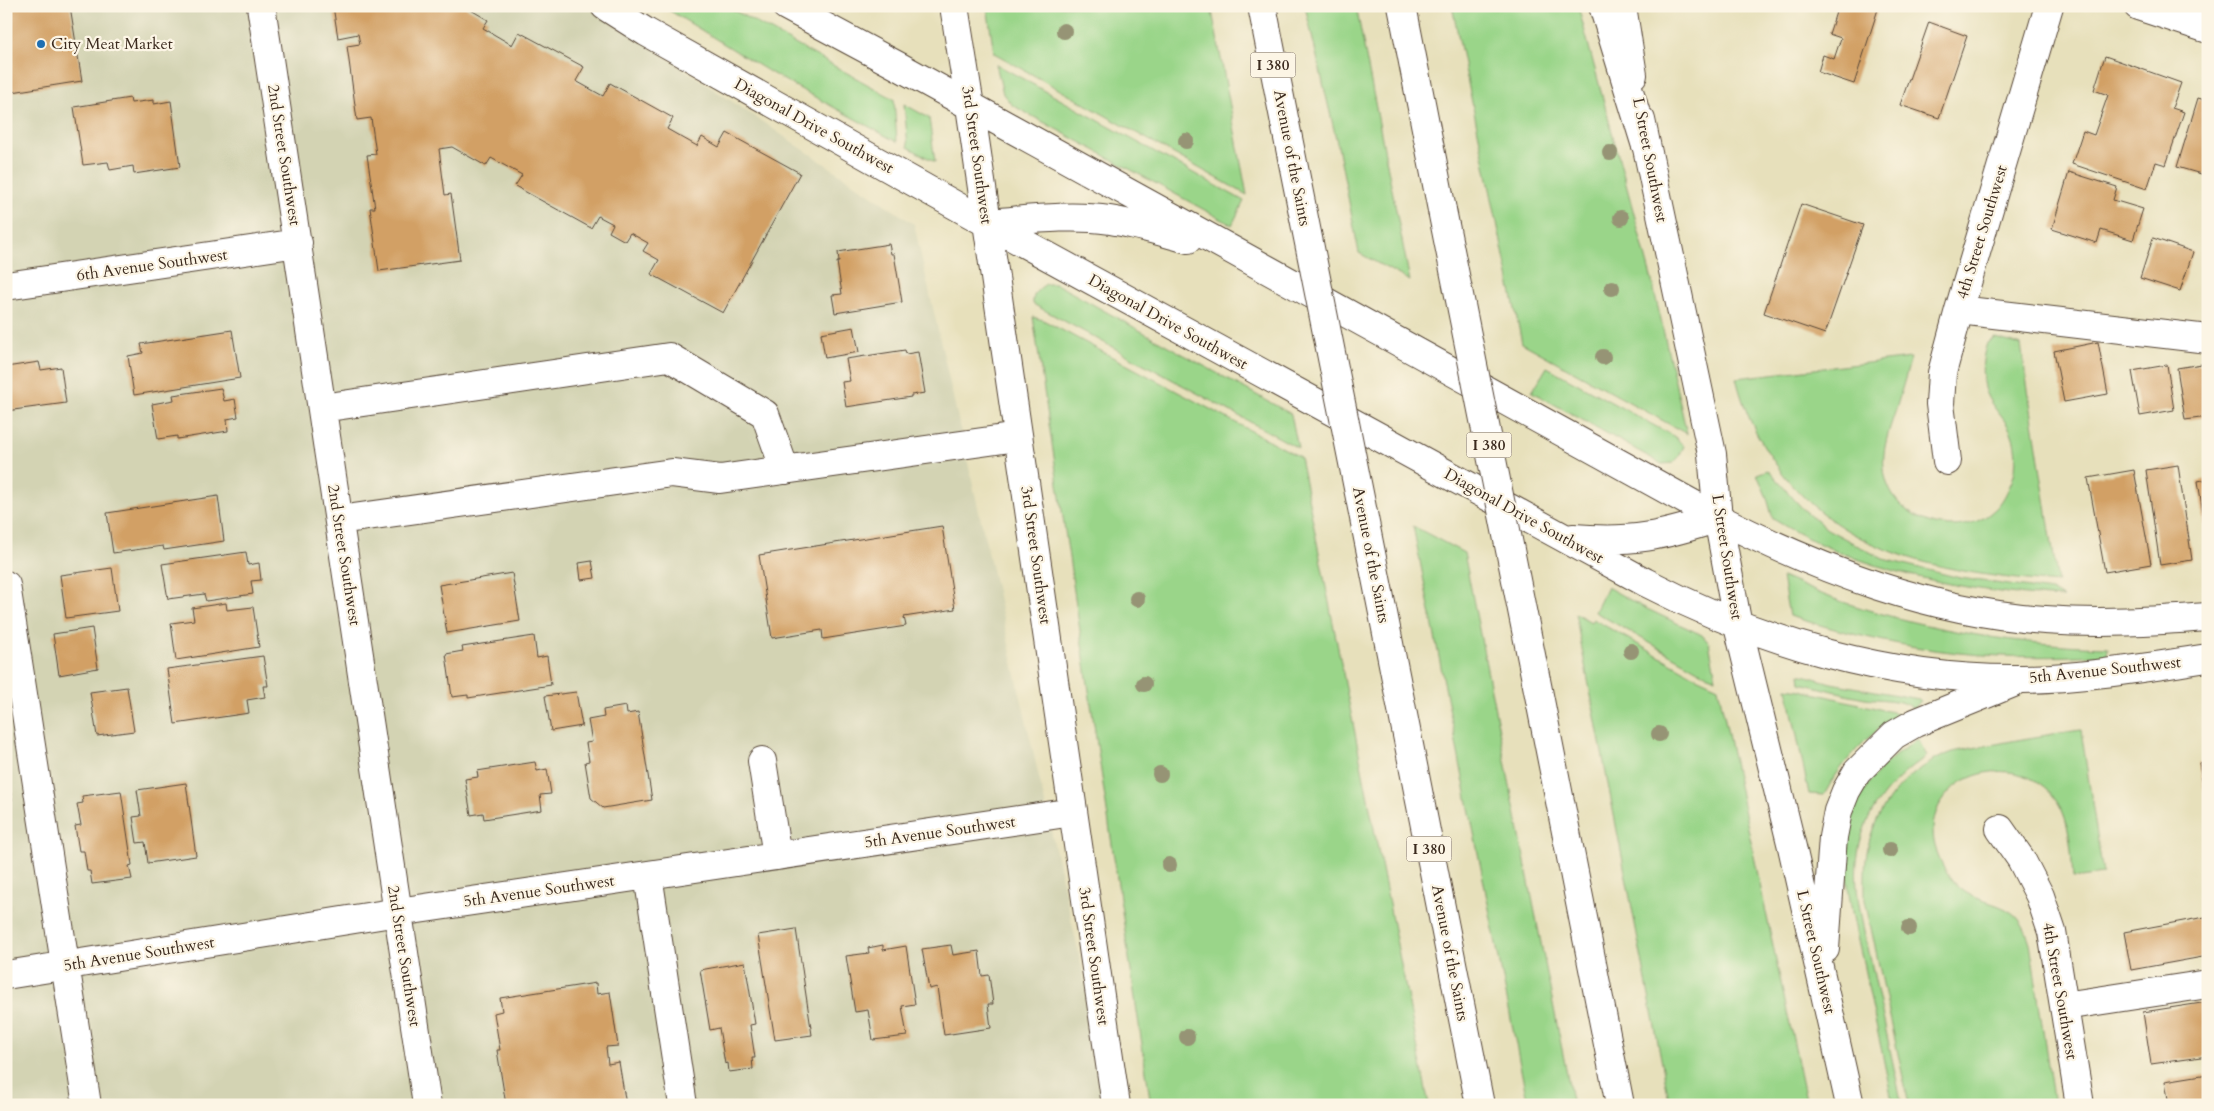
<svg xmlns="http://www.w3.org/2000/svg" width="2214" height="1111" font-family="Cardo,serif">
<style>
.built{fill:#d3d3b3}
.green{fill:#9ad589;stroke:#6a8054}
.building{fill:#d2a065}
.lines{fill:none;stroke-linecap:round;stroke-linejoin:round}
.minor-casing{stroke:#554536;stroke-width:30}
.major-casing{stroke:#554536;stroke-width:30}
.highway-casing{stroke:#554536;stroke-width:30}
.minor{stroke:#fff;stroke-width:28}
.major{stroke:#fff;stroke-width:28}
.highway{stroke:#fff;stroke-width:28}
.highway-bridge-casing{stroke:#554536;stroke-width:30;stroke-linecap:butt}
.highway-bridge{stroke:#fff;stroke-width:28}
.tree{fill:#969474}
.poi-dot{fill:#1f6fb2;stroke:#fcf5e5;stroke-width:2}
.labels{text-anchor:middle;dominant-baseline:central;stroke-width:4.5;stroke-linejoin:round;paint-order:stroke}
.shield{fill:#fcf5e5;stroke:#75675a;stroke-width:1}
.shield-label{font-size:15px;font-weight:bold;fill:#3b2a1e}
.poi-label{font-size:16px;fill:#3b2a1e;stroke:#fcf5e5;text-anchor:start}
.street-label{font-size:16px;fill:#3b2a1e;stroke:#fcf5e5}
</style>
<rect width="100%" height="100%" fill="#fcf5e5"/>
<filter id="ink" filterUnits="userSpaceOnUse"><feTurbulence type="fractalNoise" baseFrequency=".02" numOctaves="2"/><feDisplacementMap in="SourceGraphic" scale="10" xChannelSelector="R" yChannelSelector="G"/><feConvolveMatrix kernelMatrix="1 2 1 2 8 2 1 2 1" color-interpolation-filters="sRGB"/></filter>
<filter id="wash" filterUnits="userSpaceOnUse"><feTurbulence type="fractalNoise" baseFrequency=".0096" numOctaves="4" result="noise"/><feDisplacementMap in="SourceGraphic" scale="20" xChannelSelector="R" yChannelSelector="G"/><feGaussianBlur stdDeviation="1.12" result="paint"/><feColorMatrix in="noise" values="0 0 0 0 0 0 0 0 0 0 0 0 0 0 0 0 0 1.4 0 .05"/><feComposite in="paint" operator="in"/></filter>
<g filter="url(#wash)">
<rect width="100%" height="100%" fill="#e7e0bb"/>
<path class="built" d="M6,6H590L914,224L1113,1105H6Z"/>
<path class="green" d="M662,6H726L894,99L897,142L773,74Z
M987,6H1211L1247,195L994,53Z
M1305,6H1356L1410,281L1359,253L1339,151Z
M1452,6H1578L1651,277L1687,434L1522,343Z
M996,64L1244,201L1232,225L1012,105L1003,94Z
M904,104L929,118L935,162L908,147Z
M1046,284H1056L1291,414L1298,448L1033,304C1032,294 1038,289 1046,284Z
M1033,317L1043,320L1300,457L1429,1105H1151Z
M1995,338L2021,345L2058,583C1948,573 1836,557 1771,457C1753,430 1744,409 1736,378L1911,358C1906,374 1902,390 1897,406C1889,432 1878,455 1887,483C1901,524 1962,541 1994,510C2003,502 2007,492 2012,481C2018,466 2017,440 2008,426C2000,413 1988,403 1984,388C1981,373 1982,357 1987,343Z
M1547,367L1675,437L1684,446L1679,457L1673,463L1662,464L1532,392Z
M1768,470L1802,508L1827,529L1883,559L1960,578L2051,591L2063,598C1966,592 1857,571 1773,519L1767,498L1757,474Z
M1413,526L1464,553L1573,1105H1528Z
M1782,577C1804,586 1826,597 1849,604C1933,631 2019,645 2108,647L2107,655C2058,657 2008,658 1959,653C1901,647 1845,633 1789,616Z
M1607,587L1641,606L1702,635L1709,643L1716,678L1703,673L1595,612Z
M1575,613L1591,622L1593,619L1694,676L1718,687L1807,1105H1670Z
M1800,674L1831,683L1919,699L1921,701L1913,708C1902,699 1880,700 1865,698C1843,694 1822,688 1801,683Z
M1787,688L1801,690L1900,714C1868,734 1842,761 1824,795L1809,794Z
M2081,730L2103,874L2073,878C2071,853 2071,822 2057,801C2017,743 1918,777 1935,846C1940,866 1953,887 1972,896C2003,909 2019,906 2030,943L2054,1105H1909L1865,900C1865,883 1864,865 1868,847C1876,804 1912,766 1953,752C1965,749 1979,747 1991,745C2021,739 2051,734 2081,730Z
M1918,739L1927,756C1873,793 1848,837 1859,904C1862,927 1869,949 1873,971C1883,1016 1892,1060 1902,1105H1893C1883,1057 1873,1010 1863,963C1847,891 1826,817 1890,760C1899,752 1909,746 1918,739Z"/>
<g id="blocks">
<path class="building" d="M6,6H70L82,81L6,93Z
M333,6H464L488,20L483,28L512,45L519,32L584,67L576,81L603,96L610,83L673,118L667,129L697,146L702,137L719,147L727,133L800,173L723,313L651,274L659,260L643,251L648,243L630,233L625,241L609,232L613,224L598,216L591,228L515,186L522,175L491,158L486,166L452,147L439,149L445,195L451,194L460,260L379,271L370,208H375L367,155L376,154L371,118L357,120L347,46L360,44L358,34L338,38Z
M1838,6H1879L1854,84L1818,72L1823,55L1834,59L1841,38L1829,34Z
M1929,22L1967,36L1939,118L1900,105Z
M2105,56L2181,83L2172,108L2184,112L2166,165L2156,162L2147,189L2072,164L2083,131L2094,135L2108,95L2094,90Z
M130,98L131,103L154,100V104L171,101L180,167L134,174L133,166L110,170L108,162L83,165L74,107Z
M2198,98L2208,101V176L2177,167Z
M2069,172L2117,187L2113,200L2143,209L2133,240L2101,230L2097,243L2052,229Z
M1801,204L1863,225L1825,334L1764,313Z
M2153,238L2193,252L2180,291L2140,278Z
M889,244L891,254H894L902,302L835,313L832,295L842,294L837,262H839L838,252Z
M854,327L859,352L825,358L821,333Z
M232,330L240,378L134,395L128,356L143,353L141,344Z
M2098,342L2108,394L2064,402L2054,351Z
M905,350L906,354L918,352L925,393L911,395V397L846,407L842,382L850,381L846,359Z
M39,362L41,370L61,367L66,403L6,411V367Z
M2208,363V417L2185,420L2177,368Z
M2167,365L2174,410L2140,416L2132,371Z
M221,388L224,401L235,399L238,417L227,419L228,431L177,439V436L158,439L152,404L174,400L173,395Z
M2178,465L2192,560L2160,565L2146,470Z
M2134,470L2151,564L2105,572L2088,478Z
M2208,479V539H2207L2198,481Z
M218,496L224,541L164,550L163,546L113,553L107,513Z
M942,526L955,609L904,617L906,626L823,639L822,630L772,638L759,555Z
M246,552L248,565L259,563L261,580L251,581L253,594L206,601L204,594L168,599L162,564Z
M592,561L595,578L581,580L579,563Z
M112,568L118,611L66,618L60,575Z
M512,573L520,621L447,633L439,585Z
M226,603L227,610L253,607L259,647L176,660L171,623L194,620L192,608Z
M92,628L98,668L59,675L53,634Z
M534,636L537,658L547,656L551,685L468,698V695L452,697L446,654L463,651L462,647Z
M263,656L268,686H263L265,697L247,700L249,713L175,724L167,669Z
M127,687L134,731L97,736L90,692Z
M576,692L582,726L551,731L545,696Z
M626,706L627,714L638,712L652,800L603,808L591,798L585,762L589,761L586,743L592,742L588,720L604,717L603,710Z
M2208,761V805H2207L2199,763Z
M535,762L537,771L547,769L551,794L540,795L542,810L484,819L483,813L471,815L465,779L478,777L477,771Z
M6,771L12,800L6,801Z
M186,783L196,856L148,863L145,842L137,843L133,817L141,816L137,790Z
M121,791L132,865L129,866L132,879L92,884L90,871H87L84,851H79L75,826L81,825L77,804L83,803L82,796Z
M2205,917L2208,929V956L2131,970L2124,932Z
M796,929L812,1035L775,1040L758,935Z
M883,945V950L906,946L915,1004L902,1006L907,1036L873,1040L868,1010L855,1012L846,956L869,953L868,948Z
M951,945L953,955L979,951L982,976L989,975L993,1004H988L991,1028L944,1035L937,987L929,989L922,949Z
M745,962L755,1024L750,1025L755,1058H752L753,1069L729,1072L728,1063L725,1064L719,1028L710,1030L700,970Z
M596,983L597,994L610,992L618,1046L606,1047L608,1064L619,1062L626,1105H506L497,1050H500L494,1013L502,1011L500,998Z
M2208,1002V1056L2151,1064L2143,1012Z
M2208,1074V1105H2169L2165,1081Z"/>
</g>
</g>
<g filter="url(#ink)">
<use href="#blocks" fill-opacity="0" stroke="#554536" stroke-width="1"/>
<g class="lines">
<defs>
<path id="minor" d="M261,6L427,1105
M954,6L970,106
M1622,6L1633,75
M2138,6L2208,29
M1641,120L1712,454L1718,518
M6,286L298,243
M1959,310L2208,339
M322,408L669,357L765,414L785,470
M1947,461L1940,404L1942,373L1959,310L2049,6
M339,520L672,473L720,479L1018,437
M6,585L87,1105
M762,761L777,856
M2000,829L2021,859L2040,896L2052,932L2080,1105
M648,875L683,1105
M6,975L398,912L1073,812
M2064,1006L2208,984"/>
<path id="major" d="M605,6L646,32L987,223L1645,582C1761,642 1891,681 2023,679C2085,678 2147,667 2208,658
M786,6L900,67L1718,518C1820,570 1930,612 2045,620C2100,624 2153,621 2208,617
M970,106L1116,1105
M987,223C1027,220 1070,214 1110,220C1136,224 1162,232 1188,239
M1718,518L1738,626L1792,847L1850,1105
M1573,538C1632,543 1663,536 1718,518
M1825,949L1833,837L1838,811L1846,791L1857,772L1894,735L1915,723L2013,683"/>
<path id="highway" d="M1262,6L1285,123
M1402,6L1442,210
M1603,6L1645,143
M1379,593L1480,1105
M1536,680L1620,1105"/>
</defs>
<use href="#minor" class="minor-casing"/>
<use href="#major" class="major-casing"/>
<use href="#highway" class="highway-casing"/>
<use href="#minor" class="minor"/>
<use href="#major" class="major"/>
<use href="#highway" class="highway"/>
<defs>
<path id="highway-bridge" d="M1285,123L1379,593
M1442,210L1536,680"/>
</defs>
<use href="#highway-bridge" class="highway-bridge-casing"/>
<use href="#highway-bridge" class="highway-bridge"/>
</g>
<g class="tree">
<circle cx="1064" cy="31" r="8"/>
<circle cx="1186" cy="141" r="8"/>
<circle cx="1610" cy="153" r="8"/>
<circle cx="1621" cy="218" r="8"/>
<circle cx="1612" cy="288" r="8"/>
<circle cx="1603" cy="357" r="8"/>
<circle cx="1137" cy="599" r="8"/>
<circle cx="1631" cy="651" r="8"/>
<circle cx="1144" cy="684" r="8"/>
<circle cx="1659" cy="734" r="8"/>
<circle cx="1160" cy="774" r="8"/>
<circle cx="1890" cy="850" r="8"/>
<circle cx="1169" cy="865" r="8"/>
<circle cx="1909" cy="928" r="8"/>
<circle cx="1187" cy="1037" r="8"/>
</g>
</g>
<circle class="poi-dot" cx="41" cy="44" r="5"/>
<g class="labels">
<g class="shield">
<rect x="1250.5" y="52.5" width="45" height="25" rx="4"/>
<rect x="1466.5" y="432.5" width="45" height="25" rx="4"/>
<rect x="1406.5" y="836.5" width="45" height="25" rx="4"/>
</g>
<g class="shield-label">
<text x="1273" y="65">I 380</text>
<text x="1489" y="445">I 380</text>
<text x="1429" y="849">I 380</text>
</g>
<g class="poi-label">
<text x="51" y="44">City Meat Market</text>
</g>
<g class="street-label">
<text transform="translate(814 126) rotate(29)">Diagonal Drive Southwest</text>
<text transform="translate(284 155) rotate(81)">2nd Street Southwest</text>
<text transform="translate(977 155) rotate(82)">3rd Street Southwest</text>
<text transform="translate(1292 158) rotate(79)">Avenue of the Saints</text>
<text transform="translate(1650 160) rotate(79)">L Street Southwest</text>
<text transform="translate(1982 232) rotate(-73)">4th Street Southwest</text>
<text transform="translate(152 265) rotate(-8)">6th Avenue Southwest</text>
<text transform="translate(1168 322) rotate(29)">Diagonal Drive Southwest</text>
<text transform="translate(1524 516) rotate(29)">Diagonal Drive Southwest</text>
<text transform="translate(344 555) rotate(81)">2nd Street Southwest</text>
<text transform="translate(1036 555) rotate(82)">3rd Street Southwest</text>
<text transform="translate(1371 555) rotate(79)">Avenue of the Saints</text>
<text transform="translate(1727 557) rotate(81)">L Street Southwest</text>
<text transform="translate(2105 670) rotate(-6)">5th Avenue Southwest</text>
<text transform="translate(940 832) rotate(-8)">5th Avenue Southwest</text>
<text transform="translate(539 891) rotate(-8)">5th Avenue Southwest</text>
<text transform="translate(1816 952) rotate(77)">L Street Southwest</text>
<text transform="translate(1450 953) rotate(79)">Avenue of the Saints</text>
<text transform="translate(139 954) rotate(-9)">5th Avenue Southwest</text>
<text transform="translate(404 956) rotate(81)">2nd Street Southwest</text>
<text transform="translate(1094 956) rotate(82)">3rd Street Southwest</text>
<text transform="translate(2060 991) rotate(80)">4th Street Southwest</text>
</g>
</g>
<rect width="2214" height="1111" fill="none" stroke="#fcf5e5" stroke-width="25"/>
</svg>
